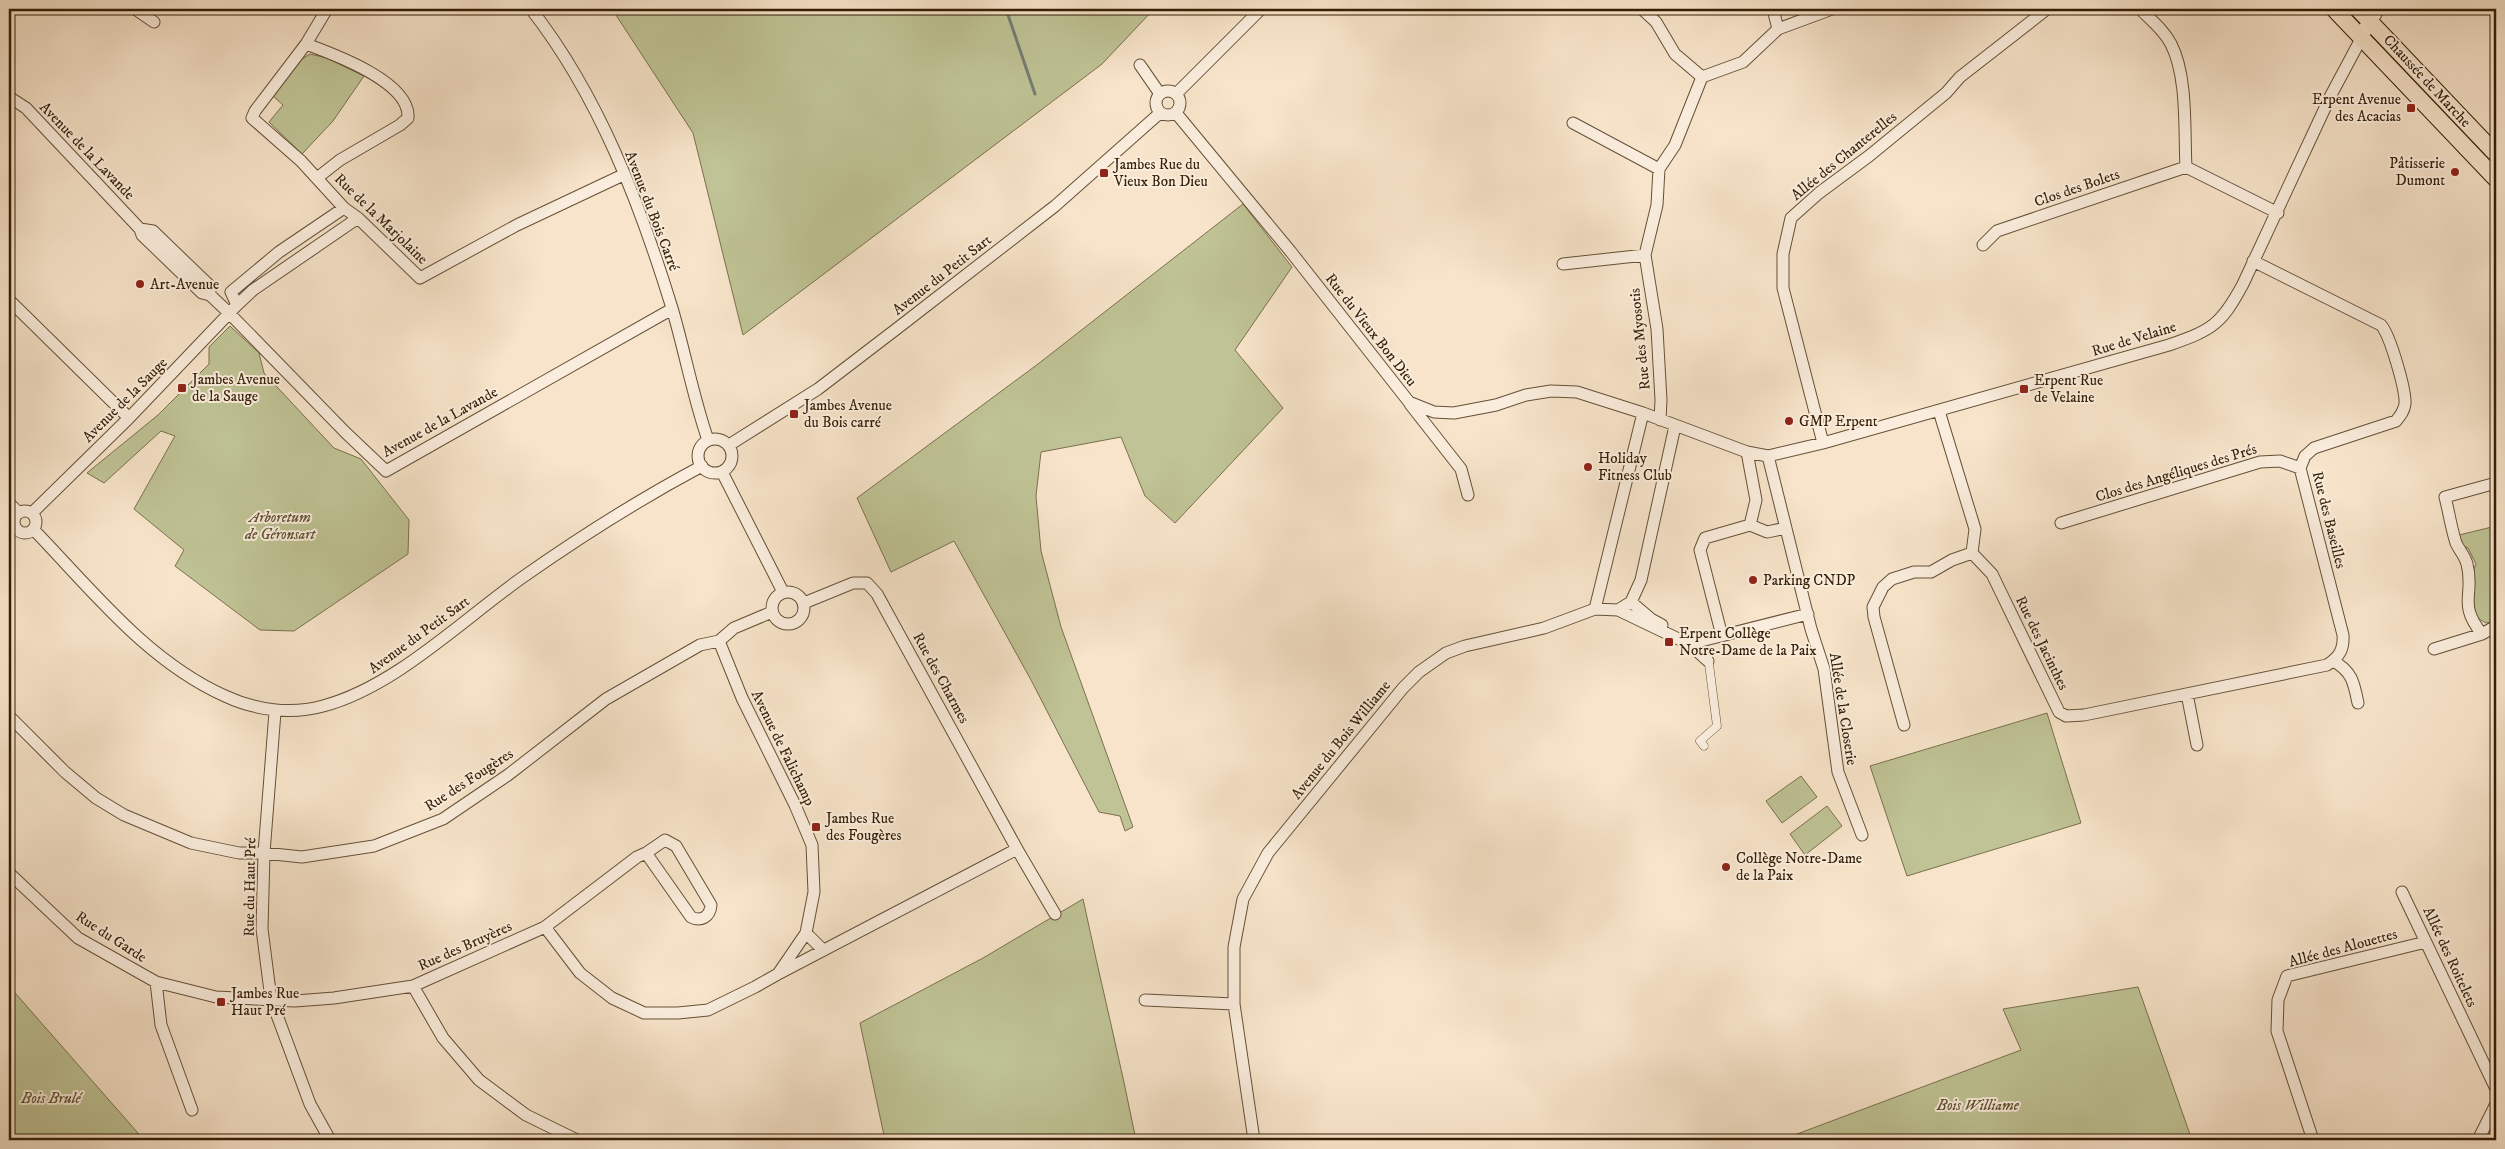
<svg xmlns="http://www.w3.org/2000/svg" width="2505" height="1149" font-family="'IM FELL DW Pica',serif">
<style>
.green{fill:#bfc395;stroke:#7a704c}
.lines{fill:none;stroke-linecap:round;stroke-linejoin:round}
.stream{stroke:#757d74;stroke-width:3}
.pedestrian-casing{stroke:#655036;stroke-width:9}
.minor-casing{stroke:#655036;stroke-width:13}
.tertiary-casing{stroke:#655036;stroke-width:16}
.primary-casing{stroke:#341e04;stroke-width:18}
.pedestrian{stroke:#faeddd;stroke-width:8}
.minor{stroke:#faeddd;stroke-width:11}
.tertiary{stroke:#faeddd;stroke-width:14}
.primary{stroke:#f7e4ca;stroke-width:16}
.poi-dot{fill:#8f2418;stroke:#faeddd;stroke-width:2}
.labels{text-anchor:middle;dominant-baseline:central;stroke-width:4;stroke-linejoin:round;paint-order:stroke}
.street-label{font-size:15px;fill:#341e04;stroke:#faeddd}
.poi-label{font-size:15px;fill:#341e04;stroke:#faeddd;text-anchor:start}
.park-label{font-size:15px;font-style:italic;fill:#5e5030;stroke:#faeddd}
</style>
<rect width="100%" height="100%" fill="#f7e4ca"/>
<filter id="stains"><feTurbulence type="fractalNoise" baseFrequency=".004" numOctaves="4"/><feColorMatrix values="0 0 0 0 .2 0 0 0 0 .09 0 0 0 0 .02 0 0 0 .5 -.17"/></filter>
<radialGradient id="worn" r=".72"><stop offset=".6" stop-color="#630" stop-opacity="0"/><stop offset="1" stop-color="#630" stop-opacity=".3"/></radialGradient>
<path class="green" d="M612,9H1154L1102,64L743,335L693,133Z
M310,54L327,58L364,76L333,121L302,154L269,122L283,105L273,96L302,59Z
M1243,204L1292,267L1235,350L1283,408L1175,523L1145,496L1121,437L1041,452L1036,496L1041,551L1061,627L1133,827L1125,831L1120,816L1099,812L1031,680L954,541L891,572L857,498L1038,364Z
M230,326L259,353L264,373L334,448L361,459L409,520L408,554L294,631L260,630L175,566L184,550L134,509L175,436L161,431L104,483L87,473L158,415L209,364V347Z
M2496,526V621L2486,623C2483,621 2478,619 2476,616C2470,608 2471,573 2476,564L2468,548L2464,547L2459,535Z
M2047,713L2081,823L1907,876L1870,766Z
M1801,776L1817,797L1782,823L1766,801Z
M1827,806L1842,826L1805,855L1790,834Z
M1083,899C1100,980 1120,1059 1136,1140H885L860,1023L983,958Z
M9,986L144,1140H9Z
M2138,987L2192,1140H1781L2021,1050L2003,1009Z"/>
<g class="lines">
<path class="stream" d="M1006,9L1035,94"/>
<defs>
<path id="pedestrian" d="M1704,746L1700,741L1717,726L1709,664"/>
<path id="minor" d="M135,9L154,22
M327,9L306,44L255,111L252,118L301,161L344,208L358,218L420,278L517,225L623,175
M531,9C599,96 640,204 672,308C685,352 693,397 708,440
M1642,9L1656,22L1675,54L1702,77
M1773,9L1778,29
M2140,9C2151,20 2164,30 2171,44C2188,77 2184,131 2186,167
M306,44C333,54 411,82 408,118L400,125L340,160L317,178
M1140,65L1160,94
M1156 103a12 12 0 1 1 24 0a12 12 0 1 1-24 0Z
M1176,94L1261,9
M9,97L26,108L140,229
M1176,113L1291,252L1409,402L1434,412L1454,413L1496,405L1526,395L1551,391L1577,392L1643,413L1747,452L1768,456L1823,443L2169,345C2212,330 2221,325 2243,284L2331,95L2362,37
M1573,123L1659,169
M2186,167L2278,213
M1983,245L1997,231L2186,167
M1563,264L1645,255
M210,295V286L153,231L140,229L142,235L202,293L210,295L229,313L345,432L386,471L672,309
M9,300L129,418
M237,305L231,292L279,252L344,208
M1410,404L1461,469L1468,495
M1939,411L1975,529L1972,553L1992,574L2059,712L2066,716L2084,715L2327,665C2339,657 2344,650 2343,635L2300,468L2305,456L2314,448L2396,421C2401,415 2404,411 2405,404C2406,390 2390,335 2381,325L2253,261
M1660,420L1661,400L1657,329L1645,255L1657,205L1659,169L1675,145L1702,77L1743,62L1778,29L1832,9
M698 456a17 17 0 1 1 34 0a17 17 0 1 1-34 0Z
M1823,443L1783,288V254L1791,218L1819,193L1869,156L1946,93L1960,77L2047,9
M729,445L818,389L899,327L1055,206L1160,113
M1768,456L1811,629L1824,669L1838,772L1862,835
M722,472L783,592
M2496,483L2445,497C2449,512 2451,528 2456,543C2459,550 2465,556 2467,564C2475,595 2457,603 2482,634L2496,626
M9,503L19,513
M14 522a11 11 0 1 1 22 0a11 11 0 1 1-22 0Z
M32,513L129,418L237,305L253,290L358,218
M2061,523L2260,462L2280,461L2300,468
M1750,525L1767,532L1786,528
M34,530C92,590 147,661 225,696C255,710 291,715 323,706C395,687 462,620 523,577C580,537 640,499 702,466
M772 608a16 16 0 1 1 32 0a16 16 0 1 1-32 0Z
M1631,602L1651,619L1662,625
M1595,609L1643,413
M1618,610L1631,602L1641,580L1675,426
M1722,636L1700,550L1705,538L1750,525L1756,500L1747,452
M1689,644L1808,614
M2434,649L2482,634
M2333,661C2352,671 2354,683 2358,703
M2187,694L2197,745
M275,712L264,853L262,929L271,999L310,1104L330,1140
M9,716L65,772L96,798L124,815L191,843L239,853H264L302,857L374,846L443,819L508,775L606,699L700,645L719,641
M1904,725L1874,617L1873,607L1883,587L1892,579L1914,572H1931L1952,560L1972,553
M1017,849L1055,914
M9,873L78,938L156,982L216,997L295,1001L334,998L413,986L545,927L637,857L646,853L691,917C701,922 710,917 711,905L676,846L665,840L646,853
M2402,892L2496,1089
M545,927L580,973L612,998L644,1013H678L708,1010L755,987L778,974L806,933L814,892L812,845L795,805L742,698L719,641L734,628L772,612
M806,933L823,950
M780,973L1017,849L877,594L867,583H853L804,603
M156,982L161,1025L192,1110
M413,986L443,1038L479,1080L526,1115L577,1140
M1145,1000L1234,1004
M1254,1140L1234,1004V947L1243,899L1268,853L1403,688L1419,672L1446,653L1465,646L1544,628L1595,609L1618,610L1689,644L1708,661
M2313,1140L2277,1031L2278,1000L2287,976L2426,942
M2478,1140L2496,1104"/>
<path id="tertiary" d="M2365,30L2377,9"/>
<path id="primary" d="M2334,9L2496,179
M2358,9L2496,154"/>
</defs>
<use href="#pedestrian" class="pedestrian-casing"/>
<use href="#minor" class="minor-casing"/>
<use href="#tertiary" class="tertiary-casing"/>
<use href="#primary" class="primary-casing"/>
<use href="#pedestrian" class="pedestrian"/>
<use href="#minor" class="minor"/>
<use href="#tertiary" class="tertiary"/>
<use href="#primary" class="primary"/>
</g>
<g class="poi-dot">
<rect x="2406" y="103" width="10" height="10" rx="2.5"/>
<circle cx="2455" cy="172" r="5"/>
<rect x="1099" y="168" width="10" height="10" rx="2.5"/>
<circle cx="140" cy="284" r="5"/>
<rect x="177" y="383" width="10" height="10" rx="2.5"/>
<rect x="2019" y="384" width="10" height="10" rx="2.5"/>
<rect x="789" y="409" width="10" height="10" rx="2.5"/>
<circle cx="1789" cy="421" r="5"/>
<circle cx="1588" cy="467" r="5"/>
<circle cx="1753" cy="580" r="5"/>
<rect x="1664" y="637" width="10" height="10" rx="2.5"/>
<rect x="811" y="822" width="10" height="10" rx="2.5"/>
<circle cx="1726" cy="867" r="5"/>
<rect x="216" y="997" width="10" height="10" rx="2.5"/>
</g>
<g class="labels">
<g class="street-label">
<text transform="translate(2427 81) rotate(47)">Chaussée de Marche</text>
<text transform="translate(87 151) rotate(46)">Avenue de la Lavande</text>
<text transform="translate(1844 156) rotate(-39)">Allée des Chanterelles</text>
<text transform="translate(2077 188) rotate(-19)">Clos des Bolets</text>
<text transform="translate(652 211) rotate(69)">Avenue du Bois Carré</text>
<text transform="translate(381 219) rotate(44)">Rue de la Marjolaine</text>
<text transform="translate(942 275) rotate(-38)">Avenue du Petit Sart</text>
<text transform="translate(1371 330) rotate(52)">Rue du Vieux Bon Dieu</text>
<text transform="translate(1640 339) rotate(-96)">Rue des Myosotis</text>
<text transform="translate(2134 339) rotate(-17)">Rue de Velaine</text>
<text transform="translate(125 400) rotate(-45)">Avenue de la Sauge</text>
<text transform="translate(440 422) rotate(-29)">Avenue de la Lavande</text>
<text transform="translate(2176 473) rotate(-17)">Clos des Angéliques des Prés</text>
<text transform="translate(2329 520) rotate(76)">Rue des Baseilles</text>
<text transform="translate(419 635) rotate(-36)">Avenue du Petit Sart</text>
<text transform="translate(2042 643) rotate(64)">Rue des Jacinthes</text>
<text transform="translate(941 678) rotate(61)">Rue des Charmes</text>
<text transform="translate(1843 709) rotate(81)">Allée de la Closerie</text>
<text transform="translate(1341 740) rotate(-51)">Avenue du Bois Williame</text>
<text transform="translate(783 748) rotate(64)">Avenue de Falichamp</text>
<text transform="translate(469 780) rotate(-33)">Rue des Fougères</text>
<text transform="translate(250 887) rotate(-89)">Rue du Haut Pré</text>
<text transform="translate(111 937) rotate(33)">Rue du Garde</text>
<text transform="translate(465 946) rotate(-24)">Rue des Bruyères</text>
<text transform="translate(2343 948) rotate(-15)">Allée des Alouettes</text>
<text transform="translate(2450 957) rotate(65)">Allée des Roitelets</text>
</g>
<g class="poi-label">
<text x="2401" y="99" text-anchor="end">Erpent Avenue<tspan x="2401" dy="17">des Acacias</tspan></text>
<text x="2445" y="163" text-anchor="end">Pâtisserie<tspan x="2445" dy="17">Dumont</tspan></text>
<text x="1114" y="164">Jambes Rue du<tspan x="1114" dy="17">Vieux Bon Dieu</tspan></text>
<text x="150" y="284">Art-Avenue</text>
<text x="192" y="379">Jambes Avenue<tspan x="192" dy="17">de la Sauge</tspan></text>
<text x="2034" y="380">Erpent Rue<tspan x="2034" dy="17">de Velaine</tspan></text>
<text x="804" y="405">Jambes Avenue<tspan x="804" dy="17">du Bois carré</tspan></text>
<text x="1799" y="421">GMP Erpent</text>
<text x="1598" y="458">Holiday<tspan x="1598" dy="17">Fitness Club</tspan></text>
<text x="1763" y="580">Parking CNDP</text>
<text x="1679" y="633">Erpent Collège<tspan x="1679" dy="17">Notre-Dame de la Paix</tspan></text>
<text x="826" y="818">Jambes Rue<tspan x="826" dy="17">des Fougères</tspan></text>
<text x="1736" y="858">Collège Notre-Dame<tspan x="1736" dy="17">de la Paix</tspan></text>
<text x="231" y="993">Jambes Rue<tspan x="231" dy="17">Haut Pré</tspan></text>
</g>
<g class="park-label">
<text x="280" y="517">Arboretum<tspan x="280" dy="17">de Géronsart</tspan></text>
<text x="51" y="1098">Bois Brulé</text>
<text x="1978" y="1105">Bois Williame</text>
</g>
</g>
<rect width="2505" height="1149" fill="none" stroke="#f7e4ca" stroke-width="30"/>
<rect x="10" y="10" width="2485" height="1129" fill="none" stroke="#341e04" stroke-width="2.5"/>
<rect x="15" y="15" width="2475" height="1119" fill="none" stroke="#341e04"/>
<rect width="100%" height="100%" filter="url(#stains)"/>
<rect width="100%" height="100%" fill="url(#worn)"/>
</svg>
